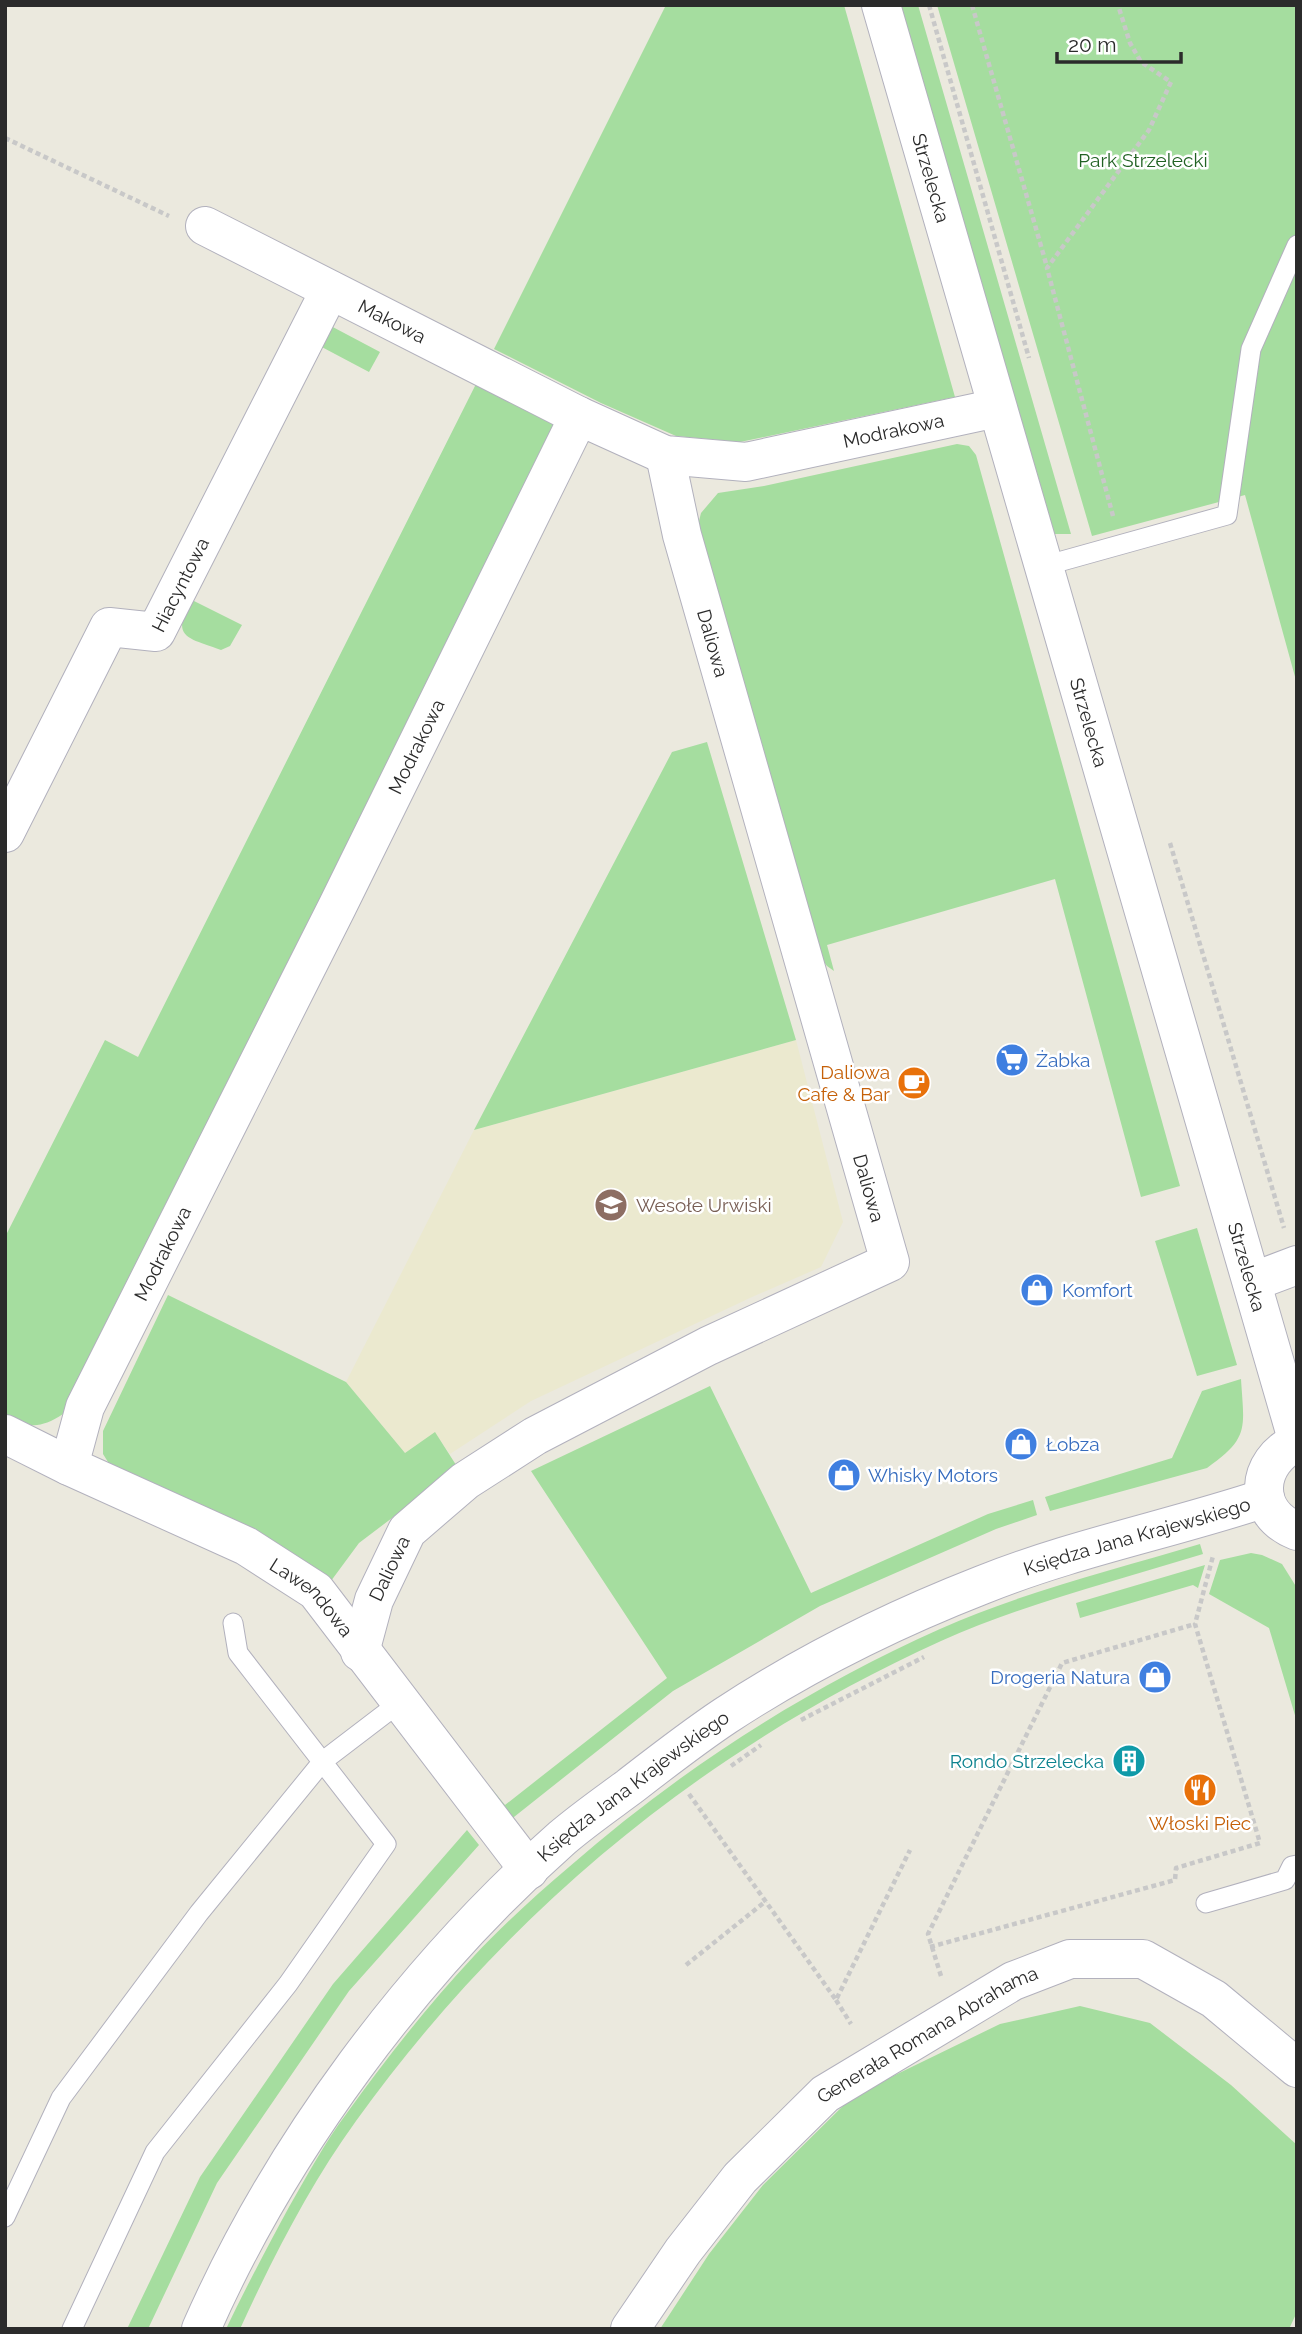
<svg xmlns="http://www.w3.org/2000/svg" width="1302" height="2334" font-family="Raleway,sans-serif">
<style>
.education{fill:#ebe9cf}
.green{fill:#a5dd9f}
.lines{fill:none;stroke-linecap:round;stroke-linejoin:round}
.service-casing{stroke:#b2b1bd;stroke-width:21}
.minor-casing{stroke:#b2b1bd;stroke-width:40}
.tertiary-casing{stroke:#b2b1bd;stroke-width:40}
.path{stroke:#c8c8c8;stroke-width:4.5;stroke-dasharray:5 3.5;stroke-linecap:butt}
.service{stroke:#fff;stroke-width:19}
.minor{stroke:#fff;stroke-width:38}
.tertiary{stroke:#fff;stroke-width:38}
.labels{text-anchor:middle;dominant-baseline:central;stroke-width:5;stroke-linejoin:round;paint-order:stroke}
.park-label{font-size:19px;fill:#216223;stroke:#fff}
.street-label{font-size:19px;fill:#2b2b2b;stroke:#fff}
.shop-label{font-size:19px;fill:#366cbe;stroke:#fff;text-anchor:start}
.food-label{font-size:19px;fill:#c56008;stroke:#fff;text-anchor:end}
.education-label{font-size:19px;fill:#785e54;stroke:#fff;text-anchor:start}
.culture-label{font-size:19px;fill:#0d838f;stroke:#fff;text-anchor:end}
</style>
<rect width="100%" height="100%" fill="#ebe9de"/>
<path class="education" d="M796,1040L843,1222L821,1267L752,1297L531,1401L450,1454L435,1433L405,1453L346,1382L474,1130Z"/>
<path class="green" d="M666,5H844L955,397L740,442L676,436L601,403L494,349Z
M901,5H918L1071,534H1053Z
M937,5H1297V684L1245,495L1092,536Z
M329,325L380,352L369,372L318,345Z
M476,384L556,426L63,1414C40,1429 29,1428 5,1416V1237L105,1040L138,1057Z
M957,444L969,446L976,455L1180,1186L1141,1197L1055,879L827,945L834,971L827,966L819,956L696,533L701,513L718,493L764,486Z
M192,600L242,625L230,646L221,650C189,638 169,638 192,600Z
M707,742L796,1040L474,1130L672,752Z
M1197,1228L1237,1365L1197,1376L1155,1241Z
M168,1295L346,1382L405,1453L435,1432L458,1468L359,1543L328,1585L113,1470L103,1454V1431Z
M1241,1379C1244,1428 1250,1438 1207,1468L1050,1511L1045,1497L1172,1458L1202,1391Z
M710,1386L811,1593L988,1514L1033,1500L1037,1515L996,1529L820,1606L673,1691L505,1824L483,1797L492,1789L505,1805L667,1678L531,1471Z
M1200,1544L1203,1554C1115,1581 1024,1604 941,1641C705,1748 507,1911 356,2121C311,2183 272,2259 240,2329H226C246,2287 267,2248 289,2207C307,2176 325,2142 347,2113C386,2059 428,2005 474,1956C503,1925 536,1895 569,1867C681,1769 804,1690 940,1629C1023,1592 1113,1570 1200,1544Z
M1251,1553L1262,1555L1282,1564L1297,1588V1722L1269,1628L1209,1594L1220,1560Z
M1205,1565L1198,1588L1193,1585L1080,1618L1076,1603Z
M467,1830L479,1845L349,1991L217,2183L148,2329H127L200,2177L333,1984Z
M1080,2006L1150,2023L1231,2085L1297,2145V2312L1289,2329H660L709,2254L763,2185L854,2095L1000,2024Z"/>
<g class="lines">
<defs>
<path id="service" d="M1044,566L1227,515L1251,349L1297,245
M1206,1903L1285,1880L1292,1866L1297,1865
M5,2217L61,2098L199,1913L323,1761L399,1703
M72,2329L155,2152L288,1984L386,1844L238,1653L233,1623"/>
<g id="minor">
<path id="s1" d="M205,226L579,416L665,455L746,462L997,408"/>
<path id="s2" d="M5,833L109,627L156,632L330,290"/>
<path d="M1252,1282L1297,1265"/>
<path id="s3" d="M5,1434L69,1466L246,1546L316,1591L529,1870"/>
<path id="s4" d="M69,1466L85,1407L337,907L579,416"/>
<path id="s5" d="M360,1652L374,1600L407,1531L465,1481L535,1436L708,1346L890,1262L682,535L665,455"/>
<path id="s6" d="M630,2329L683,2251L740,2178L825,2094L1013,1981L1070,1959H1143L1214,1999L1297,2068"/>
</g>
<g id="tertiary">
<path id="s7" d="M881,5L1297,1439"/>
<path d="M1297,1442C1255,1462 1251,1513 1297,1531"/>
<path id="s8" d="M201,2329C281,2147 413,1970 562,1838C583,1820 606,1804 629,1787C660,1763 692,1738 725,1716C804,1664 895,1619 982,1585C1074,1548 1172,1529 1265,1498"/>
</g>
</defs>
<use href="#service" class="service-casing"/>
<use href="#minor" class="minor-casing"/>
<use href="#tertiary" class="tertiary-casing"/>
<path class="path" d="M929,5L1029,358
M972,5L1047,267
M5,138L169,216
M1113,516L1047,268L1149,130L1171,82L1141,62L1130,43L1118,5
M1170,843L1284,1228
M801,1720L924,1657
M731,1766L761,1745
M689,1794L836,2000L910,1850
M930,1947L1175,1880L1176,1868L1260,1843L1195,1624L1213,1556
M686,1965L766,1901
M941,1976L928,1934L1062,1663L1195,1624
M836,2000L851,2024"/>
<use href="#service" class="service"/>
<use href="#minor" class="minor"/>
<use href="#tertiary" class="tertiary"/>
</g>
<defs>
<symbol id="supermarket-disc" viewBox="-11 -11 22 22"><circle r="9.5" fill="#3f7fe0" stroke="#fff"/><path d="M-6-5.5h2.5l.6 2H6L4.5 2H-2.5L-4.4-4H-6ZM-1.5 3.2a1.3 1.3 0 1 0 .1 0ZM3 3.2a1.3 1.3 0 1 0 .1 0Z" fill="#fff"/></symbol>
<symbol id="cafe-disc" viewBox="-11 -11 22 22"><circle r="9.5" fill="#e8710a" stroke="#fff"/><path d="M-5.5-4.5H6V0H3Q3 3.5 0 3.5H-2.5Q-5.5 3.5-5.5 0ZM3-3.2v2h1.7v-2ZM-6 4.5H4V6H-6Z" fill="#fff"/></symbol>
<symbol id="school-disc" viewBox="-11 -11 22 22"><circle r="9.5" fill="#8d6e63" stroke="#fff"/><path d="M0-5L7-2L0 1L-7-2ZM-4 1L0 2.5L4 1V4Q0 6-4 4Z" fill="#fff"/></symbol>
<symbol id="shop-disc" viewBox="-11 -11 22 22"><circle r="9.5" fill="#3f7fe0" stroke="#fff"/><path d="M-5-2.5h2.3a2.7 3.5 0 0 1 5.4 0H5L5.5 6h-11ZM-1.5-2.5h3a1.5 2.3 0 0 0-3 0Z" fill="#fff"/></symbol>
<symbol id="building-disc" viewBox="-11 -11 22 22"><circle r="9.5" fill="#0f9aa8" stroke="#fff"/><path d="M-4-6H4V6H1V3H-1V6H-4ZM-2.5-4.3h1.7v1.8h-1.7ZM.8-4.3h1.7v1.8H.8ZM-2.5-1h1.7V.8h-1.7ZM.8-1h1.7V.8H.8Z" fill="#fff"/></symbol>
<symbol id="restaurant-disc" viewBox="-11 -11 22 22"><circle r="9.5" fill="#e8710a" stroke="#fff"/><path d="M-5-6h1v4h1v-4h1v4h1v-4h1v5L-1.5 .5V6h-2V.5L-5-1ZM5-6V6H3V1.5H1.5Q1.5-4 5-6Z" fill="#fff"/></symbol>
</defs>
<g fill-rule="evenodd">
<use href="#supermarket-disc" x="993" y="1041" width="38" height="38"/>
<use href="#cafe-disc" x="895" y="1064" width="38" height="38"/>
<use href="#school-disc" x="592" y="1186" width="38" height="38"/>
<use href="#shop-disc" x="1018" y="1271" width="38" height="38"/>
<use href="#shop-disc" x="1002" y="1425" width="38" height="38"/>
<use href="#shop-disc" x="825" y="1456" width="38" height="38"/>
<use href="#shop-disc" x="1136" y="1658" width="38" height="38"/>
<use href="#building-disc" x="1110" y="1742" width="38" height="38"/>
<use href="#restaurant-disc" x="1181" y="1771" width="38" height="38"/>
</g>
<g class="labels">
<g class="park-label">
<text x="1143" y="160">Park Strzelecki</text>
</g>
<g class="street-label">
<text stroke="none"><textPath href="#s7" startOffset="180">Strzelecka</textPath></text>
<text stroke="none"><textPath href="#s1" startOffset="210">Makowa</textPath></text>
<text stroke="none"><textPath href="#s1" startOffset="746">Modrakowa</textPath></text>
<text stroke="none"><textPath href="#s2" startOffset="331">Hiacyntowa</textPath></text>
<text transform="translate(713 643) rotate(74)">Daliowa</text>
<text stroke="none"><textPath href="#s7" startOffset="747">Strzelecka</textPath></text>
<text stroke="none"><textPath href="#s4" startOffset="800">Modrakowa</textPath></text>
<text transform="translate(869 1188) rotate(74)">Daliowa</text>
<text stroke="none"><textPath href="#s4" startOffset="233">Modrakowa</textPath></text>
<text stroke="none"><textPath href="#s7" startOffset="1314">Strzelecka</textPath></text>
<text stroke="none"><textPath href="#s8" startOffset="1269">Księdza Jana Krajewskiego</textPath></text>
<text stroke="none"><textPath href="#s5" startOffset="89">Daliowa</textPath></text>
<text stroke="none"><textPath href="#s3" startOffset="350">Lawendowa</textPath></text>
<text stroke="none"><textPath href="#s8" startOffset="702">Księdza Jana Krajewskiego</textPath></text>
<text stroke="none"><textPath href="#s6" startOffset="425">Generała Romana Abrahama</textPath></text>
</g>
<g class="shop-label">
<text x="1036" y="1060">Żabka</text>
<text x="1062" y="1290">Komfort</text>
<text x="1046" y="1444">Łobza</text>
<text x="868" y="1475">Whisky Motors</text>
<text x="1130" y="1677" text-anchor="end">Drogeria Natura</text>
</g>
<g class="food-label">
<text x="890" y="1072">Daliowa<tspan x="890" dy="22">Cafe &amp; Bar</tspan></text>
<text x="1200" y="1823" text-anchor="middle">Włoski Piec</text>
</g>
<g class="education-label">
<text x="636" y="1205">Wesołe Urwiski</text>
</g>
<g class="culture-label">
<text x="1104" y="1761">Rondo Strzelecka</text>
</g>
</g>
<rect width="1302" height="2334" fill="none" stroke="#2b2b2b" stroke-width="14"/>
<path d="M1057 52v10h124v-10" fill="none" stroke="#2b2b2b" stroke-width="3.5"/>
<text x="1068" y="52" font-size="21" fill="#2b2b2b" stroke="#ffffff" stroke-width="5" paint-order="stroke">20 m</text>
</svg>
